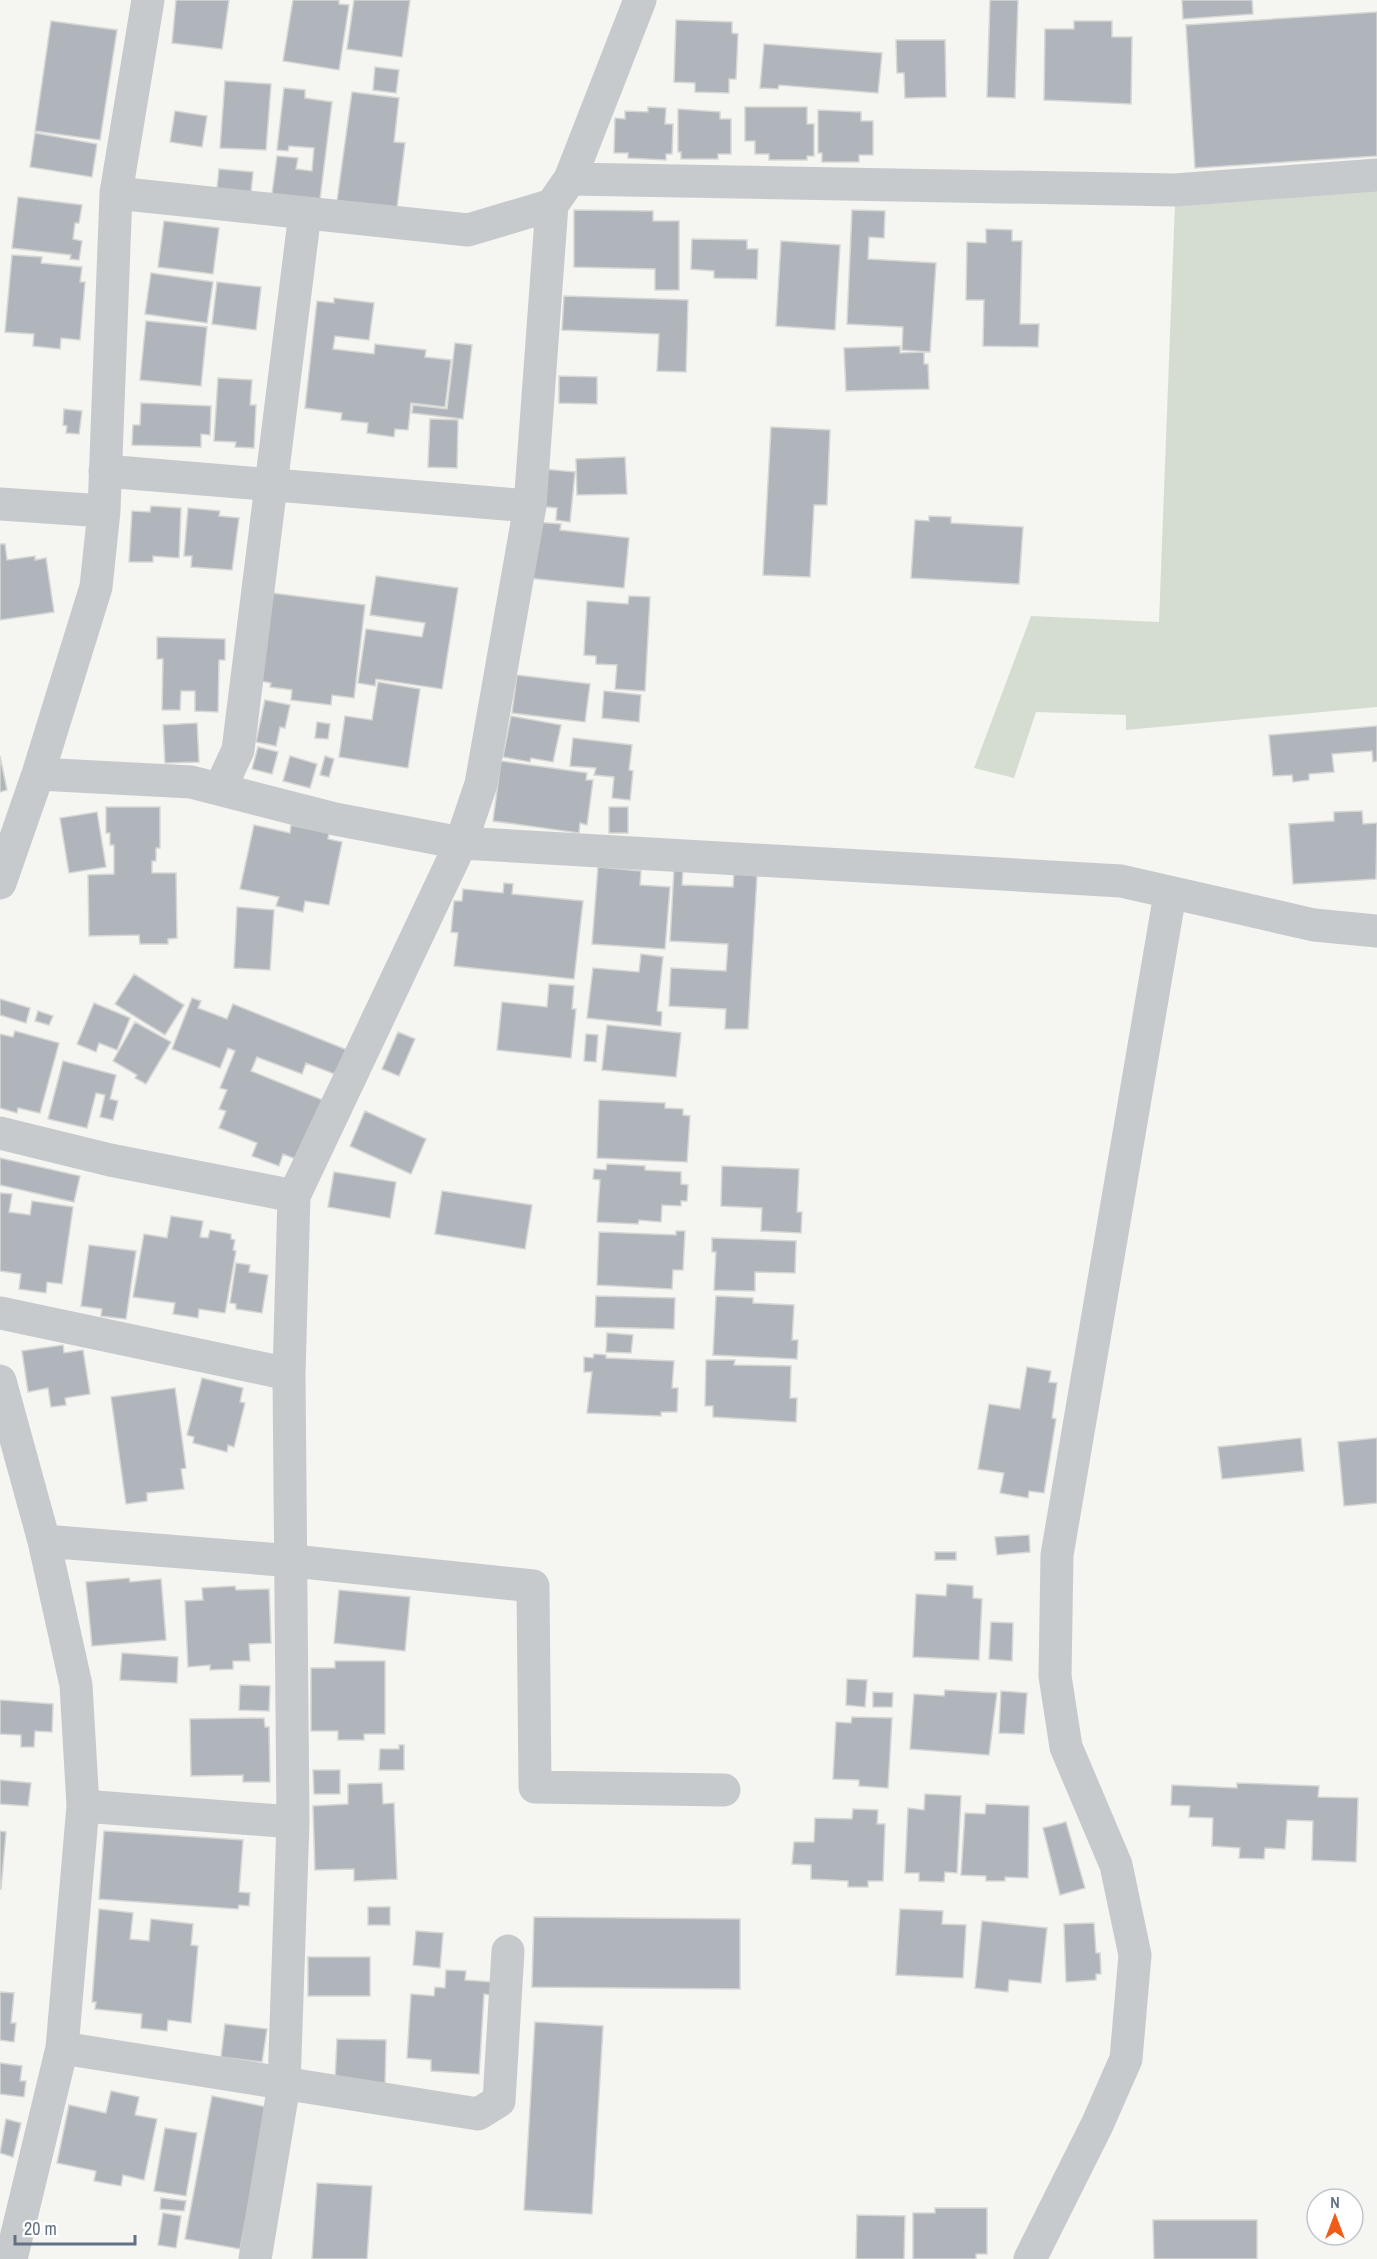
<svg xmlns="http://www.w3.org/2000/svg" width="1377" height="2259" font-family="'Archivo Narrow',sans-serif">
<style>
.green{fill:#d5ddd1}
.building{fill:#afb5bb;stroke:#d6d6d4;stroke-width:1.5}
.lines{fill:none;stroke-linecap:round;stroke-linejoin:round}
.minor{stroke:#c7cacd;stroke-width:33}
</style>
<rect width="100%" height="100%" fill="#f5f5f1"/>
<path class="green" d="M1377,186V707L1126,730V715L1036,712L1014,778L974,768L1031,616L1159,622L1175,203Z"/>
<path class="building" d="M176,0H229L222,49L172,43Z
M293,0H339V4L349,5L339,70L283,61Z
M354,0H410L402,57L347,49Z
M990,0H1018L1015,98L987,97Z
M1182,0H1252L1253,14L1183,19Z
M1377,12V156L1195,168L1186,25Z
M676,20L732,22V33L738,34L736,79H729V93L695,92V83L674,82Z
M51,21L117,30L100,140L35,131Z
M1074,21H1112V37H1132L1131,104L1044,100L1045,29H1074Z
M896,40H945L946,97L905,98L904,73H897Z
M764,44L882,53L878,93L779,85L778,89L760,88Z
M375,67L399,70L396,93L373,90Z
M225,81L271,84L266,150L220,148Z
M284,88L305,90V98L332,102L320,199L272,194L277,156L298,158L296,169L312,171L314,148L289,146L288,151L277,150Z
M352,92L399,98L394,142L405,143L397,207L337,201Z
M648,107L666,108L665,124H673L672,154H666V160L628,158V153H614L615,118L625,119V111L648,112Z
M745,107H807V124H814V156H807V160H769V154H755V141H745Z
M678,109L720,112V119H731V154H718V159H681V152H678Z
M818,110L861,112V121H873V155H859V162H822V153H818Z
M175,111L207,116L202,147L170,142Z
M35,133L97,144L92,177L30,167Z
M219,169L253,172L251,192L217,189Z
M18,197L82,205L79,223H75L73,239L82,241L79,260L70,259L71,255L12,248Z
M574,210L653,211V221H679V290H655V269L574,267Z
M852,210L885,211L884,238L869,237L868,259L936,263L930,352L902,350L903,327L847,324Z
M164,221L219,228L213,274L158,267Z
M986,229L1012,230V241H1022L1020,324H1039L1038,347L983,346L984,300H966L967,242L986,243Z
M692,239L747,240V249H758L757,279L714,278V271L691,269Z
M781,241L840,245L835,330L776,326Z
M12,255L42,257L41,263L82,267L80,282H85L80,340L61,338L60,349L33,346L34,334L5,332Z
M151,273L213,282L207,323L145,314Z
M217,282L261,287L256,330L212,324Z
M564,296L688,300L686,372L657,371L659,334L562,330Z
M334,298L374,303L369,340L335,336L333,349L374,354L375,344L426,350L425,357L451,360L445,407L411,403L408,430L395,429L394,437L367,433L368,423L341,420L342,413L305,408L317,301L334,303Z
M146,321L207,327L201,386L140,380Z
M455,343L472,345L463,419L412,413L413,405L447,409Z
M900,346V353L924,352V364H928L929,389L846,391L844,348Z
M559,376L597,377V404L559,403Z
M218,378L252,380L250,405H256L254,448L235,447L236,442L214,441Z
M141,403L211,406L210,435L201,434V447L132,445L133,425H140Z
M64,409L82,411L79,434L66,433L67,426L63,425Z
M430,419L458,420L457,468L428,467Z
M771,427L830,430L827,505H814L810,577L763,575Z
M625,457L627,494L577,495L576,459Z
M543,469L575,472L570,522L556,520L557,508L539,506Z
M151,506L181,508L179,558L153,556V562H129L132,511L150,512Z
M188,508L220,511L219,516L239,518L232,570L191,567L192,556H184Z
M929,516L951,517V523L1023,527L1019,584L911,578L915,520L929,521Z
M534,522L561,524L560,530L629,538L624,588L528,578Z
M0,544H5L7,560L35,556V560L46,558L54,612L0,620Z
M376,576L458,588L442,689L376,679L375,686L358,683L366,629L422,637L425,623L370,615Z
M272,593L365,605L354,698L332,695L331,705L291,700L292,690L270,687L271,683L261,681Z
M629,596L650,597L645,691L615,689L617,665L596,664V656L584,655L587,601L628,604Z
M157,637L225,639V660H219L218,712L195,711V691H181L180,710H162L163,659H157Z
M517,675L590,684L585,722L512,713Z
M378,682L420,689L408,768L339,757L345,716L372,720Z
M604,691L641,695L639,722L602,718Z
M265,700L290,705L285,728L280,727L276,746L256,742Z
M511,716L561,725L553,762L531,758L530,762L503,757Z
M317,722L330,724L328,739L315,738Z
M197,723L199,762L165,763L163,725Z
M1377,726V761L1373,762L1372,751L1332,754L1334,772L1309,774V780L1293,782L1292,775L1273,776L1269,735Z
M573,738L632,745L629,770L633,771L630,800L612,798L614,777L594,775L596,768L570,766Z
M258,747L278,752L272,774L252,769Z
M0,756L7,790L0,792Z
M290,756L317,764L310,788L283,781Z
M325,756L334,759L329,777L320,775Z
M501,761L587,773L586,780H593L587,825L580,823L579,833L493,821Z
M106,807H160V848H156V861H152V873H176L177,938L168,939V944H140L139,935L89,936L88,875L114,874V845H110V833H106Z
M609,807H628V833H609Z
M1362,811L1363,824L1377,823L1376,879L1293,884L1289,824L1334,821V812Z
M97,812L106,867L69,873L60,818Z
M254,825L290,833L291,825L329,833L328,839L342,842L329,905L305,901L303,912L276,906L279,897L240,889Z
M598,867L641,871L640,885L670,887L665,949L592,944Z
M674,870H683L682,885L733,887L734,873L757,875L748,1029H725L726,1009L669,1006L671,968L726,971L728,944L670,941Z
M504,883L513,884L512,894L583,901L574,979L454,966L458,933L451,932L454,901H462L463,889L503,893Z
M237,907L274,910L270,970L234,968Z
M641,954L663,957L657,1011L662,1012L661,1026L587,1018L593,968L639,972Z
M134,974L184,1005L165,1035L115,1004Z
M549,984L574,986L572,1009H576L571,1058L497,1050L502,1002L547,1007Z
M192,998L201,1001L198,1008L227,1019L233,1004L347,1050L337,1075L306,1063L302,1074L257,1057L251,1071L325,1101L301,1161L283,1154L279,1166L252,1156L257,1143L219,1128L226,1111L219,1109L227,1090L220,1088L235,1051L228,1048L220,1068L172,1049Z
M0,999L30,1008L26,1023L0,1015Z
M94,1003L130,1018L117,1050L99,1043L96,1052L77,1044Z
M38,1011L53,1016L49,1025L35,1021Z
M135,1022L171,1042L146,1084L135,1078L137,1075L113,1061Z
M607,1025L681,1033L676,1077L602,1070Z
M15,1031L59,1043L40,1113L18,1108L17,1113L0,1108V1034L13,1037Z
M398,1032L415,1039L399,1076L382,1069Z
M586,1034L598,1035L596,1062L584,1061Z
M63,1061L116,1075L110,1099L118,1101L113,1120L100,1117L105,1095L96,1093L87,1128L48,1119Z
M599,1100L665,1103V1108L683,1109V1115L690,1116L687,1162L597,1158Z
M365,1111L426,1139L411,1174L350,1146Z
M0,1158L80,1176L74,1202L0,1185Z
M607,1164L645,1166V1170L681,1172V1184L688,1185L687,1201H681V1206L662,1205L661,1222L639,1220L638,1224L597,1222L600,1180L593,1179L594,1169L606,1170Z
M722,1166L799,1169L797,1212H802L801,1233L761,1231L762,1208L721,1206Z
M334,1172L396,1182L390,1218L328,1207Z
M442,1191L532,1205L525,1249L435,1234Z
M0,1193L12,1194L9,1212L30,1215L32,1201L73,1207L62,1284L47,1282L46,1293L19,1289L21,1274L0,1271Z
M171,1216L203,1221L200,1237L208,1238L210,1230L231,1234V1239L235,1240L233,1250L236,1251L225,1313L199,1309L198,1318L173,1314L175,1303L133,1297L144,1234L167,1238Z
M676,1231H685L683,1270H673L672,1289L597,1285L599,1232L676,1235Z
M712,1238L796,1241L795,1273L755,1272V1291L714,1290L716,1252H712Z
M89,1245L136,1251L126,1319L101,1316L102,1309L81,1306Z
M236,1263L250,1265L249,1272L268,1275L262,1313L236,1309V1304L230,1303Z
M596,1296L675,1298L674,1329L595,1327Z
M716,1296L753,1298V1303L794,1305L792,1340H798L797,1359L713,1355Z
M607,1333L633,1335L631,1353L606,1352Z
M63,1345L64,1353L83,1350L90,1394L65,1398L66,1405L51,1407L48,1388L28,1392L22,1351Z
M594,1354L606,1355V1358L674,1361L672,1388H678L677,1412H661V1416L587,1413L592,1372H584V1357L593,1358Z
M706,1360H735L734,1365L791,1366L790,1398H797L796,1422L713,1417V1406H705Z
M1027,1367L1051,1371L1049,1382L1057,1383L1052,1418L1056,1419L1044,1493L1029,1491L1028,1498L1000,1493L1004,1473L978,1469L989,1404L1020,1409Z
M202,1378L243,1388L240,1402L245,1403L234,1447L228,1445L227,1452L193,1443L194,1437L187,1435Z
M175,1388L186,1468L181,1469L184,1489L147,1493V1501L126,1504L111,1397Z
M1301,1438L1304,1471L1222,1479L1218,1447Z
M1377,1438V1503L1344,1506L1338,1442Z
M1029,1535L1030,1552L997,1555L995,1537Z
M935,1552H956V1560H935Z
M129,1578L130,1582L161,1579L166,1640L92,1646L86,1582Z
M947,1584L973,1586V1598L982,1599L979,1660L913,1657L916,1594L946,1596Z
M235,1586L236,1590L269,1589L271,1643L249,1644L250,1661H233V1669L210,1670V1665L188,1667L185,1601L203,1600L202,1588Z
M339,1590L410,1597L405,1651L334,1643Z
M991,1622L1013,1623L1012,1661L989,1659Z
M122,1653L178,1657L177,1683L120,1680Z
M335,1661H385V1734H364V1740H338V1731H311V1668H335Z
M847,1679L867,1680L865,1707L846,1705Z
M240,1685L270,1686L269,1711L239,1710Z
M945,1690L997,1693L989,1755L910,1749L914,1694L944,1696Z
M1001,1691L1027,1693L1024,1734L999,1733Z
M873,1692L893,1693L892,1707H873Z
M0,1700L53,1704L52,1732L35,1731L34,1747H21V1735L0,1734Z
M852,1717L892,1718L888,1788L859,1786V1780L833,1779L836,1722L851,1723Z
M264,1718L265,1727H269L270,1782H243V1775L191,1776L190,1719Z
M399,1745H404V1770H379L380,1749H399Z
M313,1770H340V1794H314Z
M0,1780L31,1783L28,1806L0,1804Z
M382,1783L383,1804L394,1803L397,1879L354,1881V1869L315,1870L313,1806L348,1804V1784Z
M1237,1783L1319,1786L1318,1797L1358,1798L1356,1862L1312,1860L1313,1821L1287,1820L1285,1849L1265,1848L1264,1859L1239,1858L1240,1848L1212,1846L1213,1818L1189,1817L1190,1806L1171,1805L1172,1785L1237,1788Z
M925,1794L961,1796L957,1873L945,1872L944,1882L919,1881V1873H905L908,1808L924,1810Z
M986,1804L1029,1806L1028,1878L1005,1877V1881H986V1876L961,1875L965,1813L985,1814Z
M853,1809L878,1810L877,1824H885L883,1881H868V1887H848V1881L811,1879V1865L792,1864L794,1842H814L815,1818L852,1819Z
M1066,1822L1085,1888L1060,1895L1043,1828Z
M0,1831L6,1832L1,1889H0Z
M104,1831L243,1840L239,1892L250,1893L249,1906L239,1905L238,1909L99,1899Z
M368,1907H390V1925H368Z
M99,1909L133,1913L130,1939L149,1941L151,1919L193,1924L191,1945L198,1946L191,2023L168,2020L167,2031L141,2028L142,2014L95,2009L96,2002H92Z
M900,1909L943,1911L942,1924L966,1925L963,1978L896,1975Z
M534,1917L740,1919V1989L532,1987Z
M982,1921L1047,1928L1041,1983L1009,1980L1008,1992L975,1988Z
M1094,1923L1096,1953H1100L1101,1974H1096V1980L1066,1982L1064,1924Z
M416,1931L443,1933L440,1968L413,1965Z
M308,1957H370V1996H308Z
M446,1970L466,1971L465,1980L492,1982L490,1995L484,1994L479,2074L431,2071V2060L407,2058L411,1994L434,1996L435,1987L445,1988Z
M0,1992L14,1993L11,2023H16L14,2042L0,2040Z
M535,2022L603,2026L592,2214L524,2210Z
M225,2024L267,2029L262,2062L221,2057Z
M337,2039L386,2040L385,2083L335,2082Z
M0,2063L22,2066L20,2081H26L24,2097L0,2094Z
M111,2091L139,2097L135,2115L157,2119L144,2180L123,2175L121,2186L94,2181L96,2171L57,2163L69,2105L106,2113Z
M212,2096L267,2107L240,2249L185,2239Z
M6,2119L21,2123L13,2157L0,2153Z
M165,2128L197,2133L186,2196L154,2191Z
M317,2183L372,2186L367,2259H312Z
M161,2198L186,2201L184,2211L160,2209Z
M935,2208H987V2254H976V2259H913V2213H935Z
M163,2213L181,2216L176,2248L158,2245Z
M857,2215L905,2216L904,2259H856Z
M1153,2220H1257V2259H1154Z"/>
<g class="lines">
<path class="minor" d="M570,179L1175,190L1377,175
M116,193L468,230L552,205
M105,471L530,506
M0,504L104,511
M38,774L191,782L335,819L461,843L1121,881L1314,925L1377,931
M220,789L238,750L305,213
M0,883L38,774L96,587L104,511L116,193L148,0
M0,1133L110,1160L294,1196
M0,1313L289,1374
M0,1381L44,1541L76,1685L83,1806L62,2048L11,2259
M44,1541L293,1561L533,1586L535,1787L724,1790
M83,1806L293,1822
M62,2048L478,2114L499,2101L508,1951
M255,2259L284,2085L293,1822L289,1374L294,1196L461,843L481,784L530,506L552,205L570,179L640,0
M1030,2259L1097,2125L1126,2059L1135,1955L1116,1865L1066,1747L1055,1676L1057,1555L1170,894"/>
</g>
<g transform="translate(1335 2217)"><circle r="28" fill="#ffffff" stroke="#c0c7ce" stroke-width="1.5"/>
<path d="M0-4.5L10 22L0 15L-10 22Z" fill="#f05b16"/>
<text y="-9" font-size="16" font-weight="bold" text-anchor="middle" fill="#627284">N</text>
</g>
<path d="M15 2235v9h120v-9" fill="none" stroke="#627284" stroke-width="3"/>
<text x="24" y="2235" font-size="18" fill="#627284" stroke="#ffffff" stroke-width="4.5" paint-order="stroke">20 m</text>
</svg>
